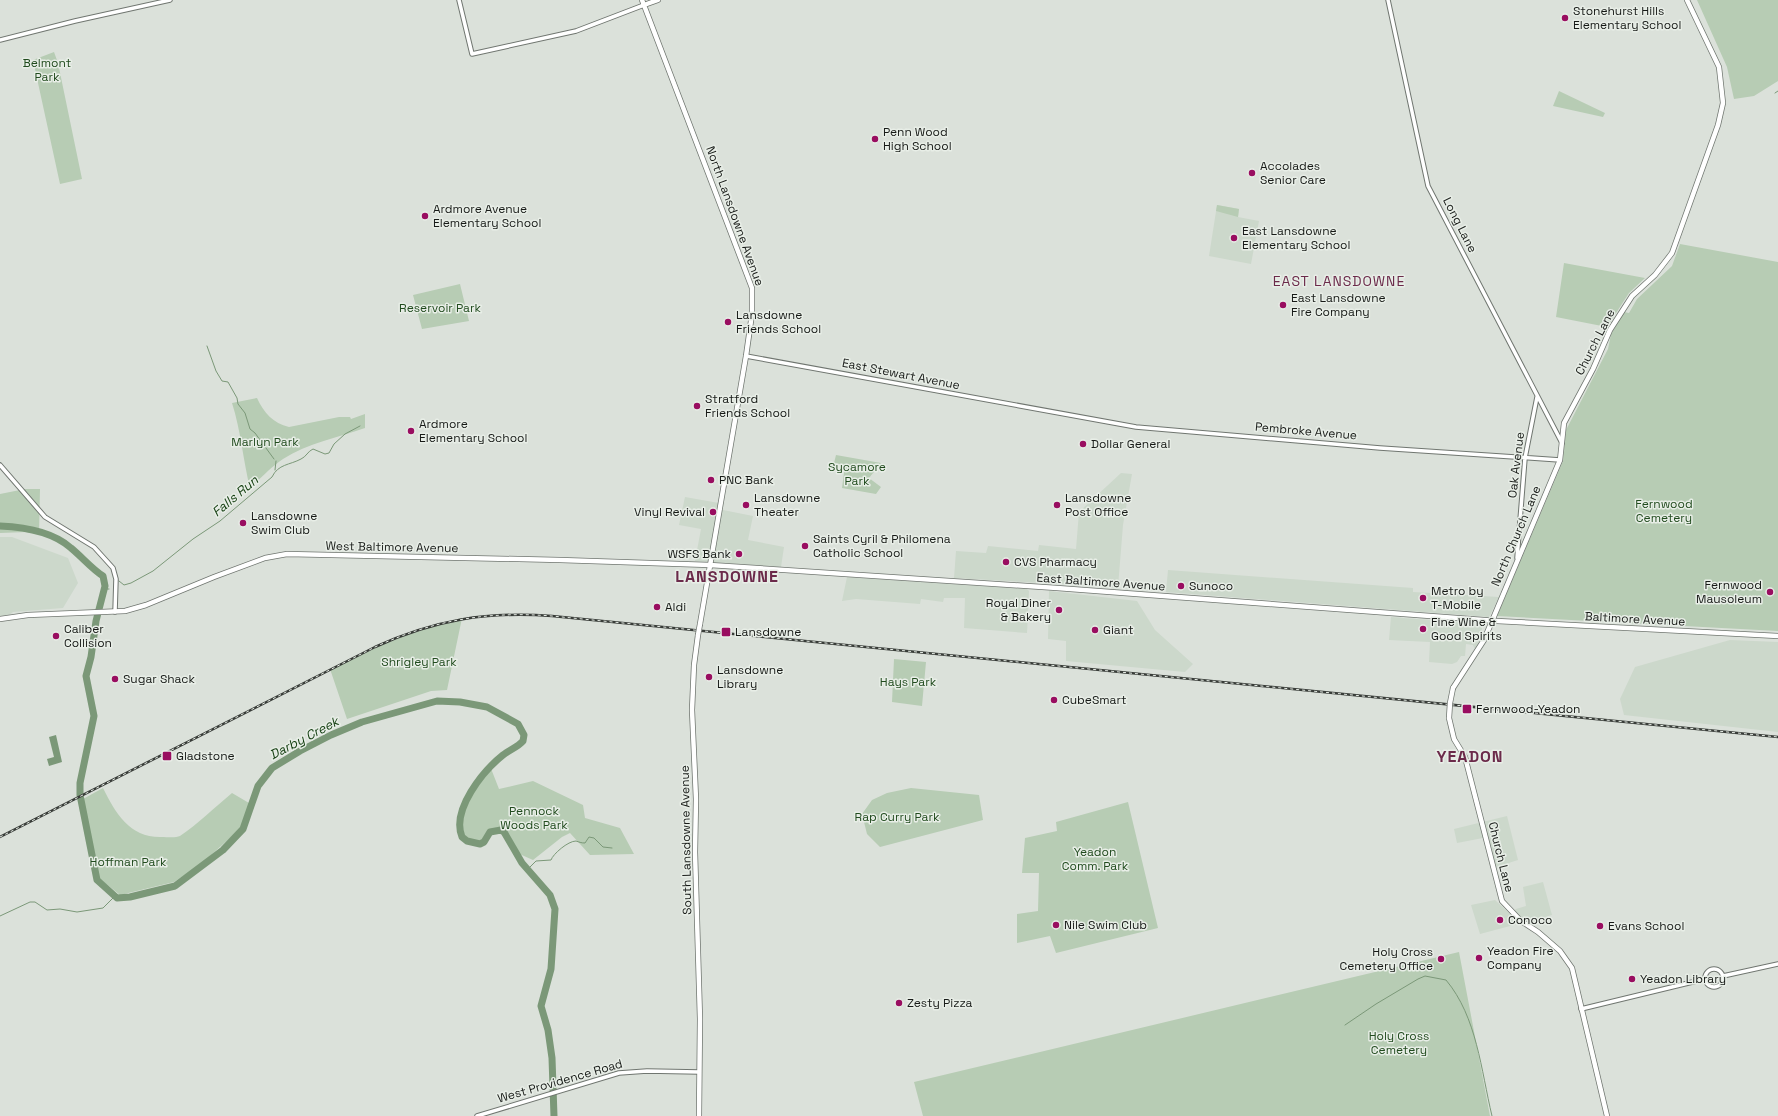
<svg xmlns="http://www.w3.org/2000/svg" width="1778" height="1116" font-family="'Space Grotesk',sans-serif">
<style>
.built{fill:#ccd8cb}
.green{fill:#b7ccb4}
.water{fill:#7b9878}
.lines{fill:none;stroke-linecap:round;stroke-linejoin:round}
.stream{stroke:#7b9878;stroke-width:1}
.river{stroke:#7b9878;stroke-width:7}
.minor-casing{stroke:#707670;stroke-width:5.5}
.major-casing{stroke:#707670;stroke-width:6}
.minor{stroke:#fff;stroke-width:3.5}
.major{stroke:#fff;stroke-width:4.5}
.rail-casing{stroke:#383c38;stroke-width:2.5}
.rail{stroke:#e8eee7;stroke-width:1;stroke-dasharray:3;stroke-linecap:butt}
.major-bridge-casing{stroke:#707670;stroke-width:6;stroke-linecap:butt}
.major-bridge{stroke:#fff;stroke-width:4.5}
.poi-dot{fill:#990d60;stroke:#e8eee7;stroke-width:1.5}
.labels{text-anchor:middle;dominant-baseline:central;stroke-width:3;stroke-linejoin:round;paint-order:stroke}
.poi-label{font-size:12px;fill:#171a17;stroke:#e8eee7;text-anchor:start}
.park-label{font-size:12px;fill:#214b1e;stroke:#e8eee7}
.street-label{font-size:12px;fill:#171a17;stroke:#e8eee7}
.water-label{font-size:13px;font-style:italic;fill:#113c0e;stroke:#e8eee7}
.quarter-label{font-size:14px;letter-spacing:1px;fill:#6b2a4a;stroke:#e8eee7}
.district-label{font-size:16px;font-weight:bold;letter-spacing:1px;fill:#6b2a4a;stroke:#e8eee7}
</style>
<rect width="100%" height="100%" fill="#dbe1da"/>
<path class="built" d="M1217,205L1239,209L1238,217L1259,221L1251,264L1209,256Z
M1121,473L1132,474L1123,525L1118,587L954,578L956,551L986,553L988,546L1038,551L1039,545L1076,549L1079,512Z
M685,497L719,503L718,509L753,516L748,540L784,547L781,567L695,561L701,529L679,525Z
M0,537H12L68,558L78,583L63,608L13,612L9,615L0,616Z
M1168,570L1413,588V592L1499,597L1489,617L1166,592Z
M847,577L1027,589L1029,591L1027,633L964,628L965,598H944L943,602L921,599L920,604L856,599L842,601Z
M1049,591L1137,601L1155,630L1193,664L1185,672L1066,661V641L1048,639Z
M1391,617L1479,624L1482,628L1481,637L1475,649L1473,645L1466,644L1465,656H1461L1457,662L1452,664L1429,662L1430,642L1389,640Z
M1730,640L1778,642V732L1624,715L1620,699L1635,667Z
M1507,816L1518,860L1496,867L1488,837L1457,843L1454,829Z
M1543,882L1552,915L1480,934L1471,905L1495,900L1510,914L1516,909L1526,906L1523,887Z"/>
<path class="green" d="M1697,0H1778V81L1754,96L1734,99L1727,67Z
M54,52L58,63L82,179L60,184L33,60Z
M1559,91L1605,113L1603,117L1553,106Z
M1217,205L1239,209L1238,217L1216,211Z
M1680,244L1778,262V631L1497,616L1563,461L1566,430L1608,349L1611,334L1624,312L1629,313L1637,299L1672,266Z
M1564,263L1645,278L1629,293L1607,327L1556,317Z
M460,284L469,321L422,329L413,295Z
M257,398C264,413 273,423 289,427L339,417H350L351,419L365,414V428C337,438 308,443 283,459C271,467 260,479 250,488C243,460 241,431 232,403Z
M836,455L881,463L869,478L881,487L876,494L842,488L845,465L834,463Z
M25,489H40L39,534L26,532L0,533V494Z
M462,618L447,690L431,691L347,719L330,669L375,647L410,632Z
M894,659L926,662L922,706L892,702Z
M490,766L499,789L533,781L583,805L585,818L620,828L634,854L590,855L570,833L562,837L533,860L515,852L505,834L501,830L490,832L484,842L480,844C435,838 475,785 490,766Z
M103,788C116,814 130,838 162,837C167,837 176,838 180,836C198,824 215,807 232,793L249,803L241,828L201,864L174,882L120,895L99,878L83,799Z
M911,788L979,795L983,820L880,847L867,834L862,814L872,800L887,793Z
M1128,802L1158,928L1056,953L1050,936L1017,943V914L1038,911L1039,873H1022L1025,838L1057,831L1056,822Z
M1459,952L1490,1116H923L914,1082Z"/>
<path class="water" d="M56,735L62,762L49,766L47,759L54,757L49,737Z"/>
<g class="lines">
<path class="stream" d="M1775,93L1778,91
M207,346L216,371L222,381L228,382L237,398L238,404L245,413L250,429L255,433L274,459
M275,470L276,461
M119,581L124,585L131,583L153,571L193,539L220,521L272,477C278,464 290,465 301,459C306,457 308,451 313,449L325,454L329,453L334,444L345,434L360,426
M104,589H109
M527,870L536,861L551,860C553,854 568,841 576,841C579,842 581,843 585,843L589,837L594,838L603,847L612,848
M0,916L30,902H35L47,910L60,909L77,912L103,908L115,896
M1345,1025L1376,1004L1418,979L1425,976L1446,980C1477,1017 1481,1070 1492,1116"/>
<path class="river" d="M0,526C24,527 52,531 71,548C82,557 92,569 103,576L105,586L96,621L91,657L86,676L94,716L80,783V795L97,880L117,898L130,897L175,886L223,850L243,829L258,786L272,768L300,751L331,735L362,722L437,701L460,702L487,707L518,724L524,735L523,741C518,747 509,750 503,755C483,771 451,810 462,837L467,841L480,844L484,842L490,832L501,830L504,832L522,863L550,895L555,909L551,969L541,1006L548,1030L552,1058L554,1116"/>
<defs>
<path id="minor" d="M459,0L472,54L576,31L644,5
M1388,0L1428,186L1562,443
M0,40L75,21L170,0
M746,356L1136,427L1380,448L1560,460
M0,465L45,517L94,547L113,568L116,579L115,612
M1517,558L1525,458L1537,397
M1705 978a9 9 0 1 1 18 0a9 9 0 1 1-18 0Z
M1723,976L1778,964
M1581,1009L1705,979
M477,1116L619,1073L647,1071L699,1072"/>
<path id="major" d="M642,0L752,288V314L746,356L700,624
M644,5L658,0
M0,619L28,615L125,611L146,605L214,577L265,558L287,554L560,560L710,565L1057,588L1497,621L1778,636
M698,635L694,665L692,710L696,799L695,852L700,1019L699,1116
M1453,688L1484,640L1560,460L1564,423L1593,369L1610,330L1632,296L1655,275L1672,253L1718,125L1723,103L1719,67L1687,0
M1449,718L1454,739L1465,757L1502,901L1521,921L1538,932L1560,951L1572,968L1607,1116"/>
</defs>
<use href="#minor" class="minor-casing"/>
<use href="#major" class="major-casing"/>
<use href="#minor" class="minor"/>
<use href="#major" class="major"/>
<defs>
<path id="rail" d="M0,837L375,647C434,620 487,611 552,616L1778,737"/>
</defs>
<use href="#rail" class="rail-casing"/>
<use href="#rail" class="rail"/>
<defs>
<path id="major-bridge" d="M698,635L700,624
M1449,718L1450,703L1453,688"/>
</defs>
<use href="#major-bridge" class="major-bridge-casing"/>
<use href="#major-bridge" class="major-bridge"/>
</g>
<g class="poi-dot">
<circle cx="1565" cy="18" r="4"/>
<circle cx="875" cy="139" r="4"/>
<circle cx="1252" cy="173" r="4"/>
<circle cx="425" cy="216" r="4"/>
<circle cx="1234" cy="238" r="4"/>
<circle cx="1283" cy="305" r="4"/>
<circle cx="728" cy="322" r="4"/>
<circle cx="697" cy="406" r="4"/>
<circle cx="411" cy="431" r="4"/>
<circle cx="1083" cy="444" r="4"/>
<circle cx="711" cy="480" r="4"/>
<circle cx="746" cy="505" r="4"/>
<circle cx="1057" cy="505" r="4"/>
<circle cx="713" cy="512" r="4"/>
<circle cx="243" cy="523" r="4"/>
<circle cx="805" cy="546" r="4"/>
<circle cx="739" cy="554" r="4"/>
<circle cx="1006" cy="562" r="4"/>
<circle cx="1181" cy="586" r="4"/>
<circle cx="1770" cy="592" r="4"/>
<circle cx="1423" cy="598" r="4"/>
<circle cx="657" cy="607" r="4"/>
<circle cx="1059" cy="610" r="4"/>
<circle cx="1423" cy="629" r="4"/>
<circle cx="1095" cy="630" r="4"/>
<rect x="721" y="627" width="10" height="10" rx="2"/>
<circle cx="56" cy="636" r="4"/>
<circle cx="709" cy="677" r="4"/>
<circle cx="115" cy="679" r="4"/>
<circle cx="1054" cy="700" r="4"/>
<rect x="1462" y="704" width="10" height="10" rx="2"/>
<rect x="162" y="751" width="10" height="10" rx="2"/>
<circle cx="1500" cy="920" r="4"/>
<circle cx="1056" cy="925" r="4"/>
<circle cx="1600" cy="926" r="4"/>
<circle cx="1479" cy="958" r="4"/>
<circle cx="1441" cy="959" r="4"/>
<circle cx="1632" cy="979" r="4"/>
<circle cx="899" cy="1003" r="4"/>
</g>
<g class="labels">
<g class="poi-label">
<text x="1573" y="11">Stonehurst Hills<tspan x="1573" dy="14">Elementary School</tspan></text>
<text x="883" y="132">Penn Wood<tspan x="883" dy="14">High School</tspan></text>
<text x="1260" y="166">Accolades<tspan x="1260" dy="14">Senior Care</tspan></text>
<text x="433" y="209">Ardmore Avenue<tspan x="433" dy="14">Elementary School</tspan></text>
<text x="1242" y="231">East Lansdowne<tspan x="1242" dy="14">Elementary School</tspan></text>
<text x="1291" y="298">East Lansdowne<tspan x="1291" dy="14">Fire Company</tspan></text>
<text x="736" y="315">Lansdowne<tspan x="736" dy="14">Friends School</tspan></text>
<text x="705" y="399">Stratford<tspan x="705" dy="14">Friends School</tspan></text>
<text x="419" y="424">Ardmore<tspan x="419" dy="14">Elementary School</tspan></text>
<text x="1091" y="444">Dollar General</text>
<text x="719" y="480">PNC Bank</text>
<text x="754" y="498">Lansdowne<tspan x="754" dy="14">Theater</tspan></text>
<text x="1065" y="498">Lansdowne<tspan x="1065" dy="14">Post Office</tspan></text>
<text x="705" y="512" text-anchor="end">Vinyl Revival</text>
<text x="251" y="516">Lansdowne<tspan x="251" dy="14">Swim Club</tspan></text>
<text x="813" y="539">Saints Cyril &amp; Philomena<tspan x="813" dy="14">Catholic School</tspan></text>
<text x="731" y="554" text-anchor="end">WSFS Bank</text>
<text x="1014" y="562">CVS Pharmacy</text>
<text x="1762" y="585" text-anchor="end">Fernwood<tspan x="1762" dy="14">Mausoleum</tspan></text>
<text x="1189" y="586">Sunoco</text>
<text x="1431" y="591">Metro by<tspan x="1431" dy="14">T-Mobile</tspan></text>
<text x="1051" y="603" text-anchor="end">Royal Diner<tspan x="1051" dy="14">&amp; Bakery</tspan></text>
<text x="665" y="607">Aldi</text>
<text x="1431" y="622">Fine Wine &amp;<tspan x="1431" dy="14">Good Spirits</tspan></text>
<text x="64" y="629">Caliber<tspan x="64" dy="14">Collision</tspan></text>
<text x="1103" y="630">Giant</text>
<text x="735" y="632">Lansdowne</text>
<text x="717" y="670">Lansdowne<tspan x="717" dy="14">Library</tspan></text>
<text x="123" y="679">Sugar Shack</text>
<text x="1062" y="700">CubeSmart</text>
<text x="1476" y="709">Fernwood-Yeadon</text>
<text x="176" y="756">Gladstone</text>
<text x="1508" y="920">Conoco</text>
<text x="1064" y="925">Nile Swim Club</text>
<text x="1608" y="926">Evans School</text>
<text x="1487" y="951">Yeadon Fire<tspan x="1487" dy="14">Company</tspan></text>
<text x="1433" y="952" text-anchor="end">Holy Cross<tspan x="1433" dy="14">Cemetery Office</tspan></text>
<text x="1640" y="979">Yeadon Library</text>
<text x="907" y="1003">Zesty Pizza</text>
</g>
<g class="park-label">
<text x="47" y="63">Belmont<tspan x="47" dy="14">Park</tspan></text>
<text x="440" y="308">Reservoir Park</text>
<text x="265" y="442">Marlyn Park</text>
<text x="857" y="467">Sycamore<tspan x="857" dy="14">Park</tspan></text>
<text x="1664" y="504">Fernwood<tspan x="1664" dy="14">Cemetery</tspan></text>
<text x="419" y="662">Shrigley Park</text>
<text x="908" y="682">Hays Park</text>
<text x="534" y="811">Pennock<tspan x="534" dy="14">Woods Park</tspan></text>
<text x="897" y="817">Rap Curry Park</text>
<text x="1095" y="852">Yeadon<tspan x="1095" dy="14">Comm. Park</tspan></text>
<text x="128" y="862">Hoffman Park</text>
<text x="1399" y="1036">Holy Cross<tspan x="1399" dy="14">Cemetery</tspan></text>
</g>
<g class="street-label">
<text transform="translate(735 216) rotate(70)">North Lansdowne Avenue</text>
<text transform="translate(1460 225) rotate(63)">Long Lane</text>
<text transform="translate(1595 342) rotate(-63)">Church Lane</text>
<text transform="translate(901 374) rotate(11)">East Stewart Avenue</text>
<text transform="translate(1306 431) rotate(5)">Pembroke Avenue</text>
<text transform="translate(1516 465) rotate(-83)">Oak Avenue</text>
<text transform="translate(1516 536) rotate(-67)">North Church Lane</text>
<text transform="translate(392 547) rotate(1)">West Baltimore Avenue</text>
<text transform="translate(1101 582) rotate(4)">East Baltimore Avenue</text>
<text transform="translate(1635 619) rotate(3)">Baltimore Avenue</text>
<text transform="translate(686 840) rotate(-91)">South Lansdowne Avenue</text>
<text transform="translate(1501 857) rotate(76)">Church Lane</text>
<text transform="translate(560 1081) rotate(-16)">West Providence Road</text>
</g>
<g class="water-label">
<text transform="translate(235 496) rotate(-40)">Falls Run</text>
<text transform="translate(304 738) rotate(-28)">Darby Creek</text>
</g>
<g class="quarter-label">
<text x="1339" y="281">EAST LANSDOWNE</text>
</g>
<g class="district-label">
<text x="727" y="576">LANSDOWNE</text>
<text x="1470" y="756">YEADON</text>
</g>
</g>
</svg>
